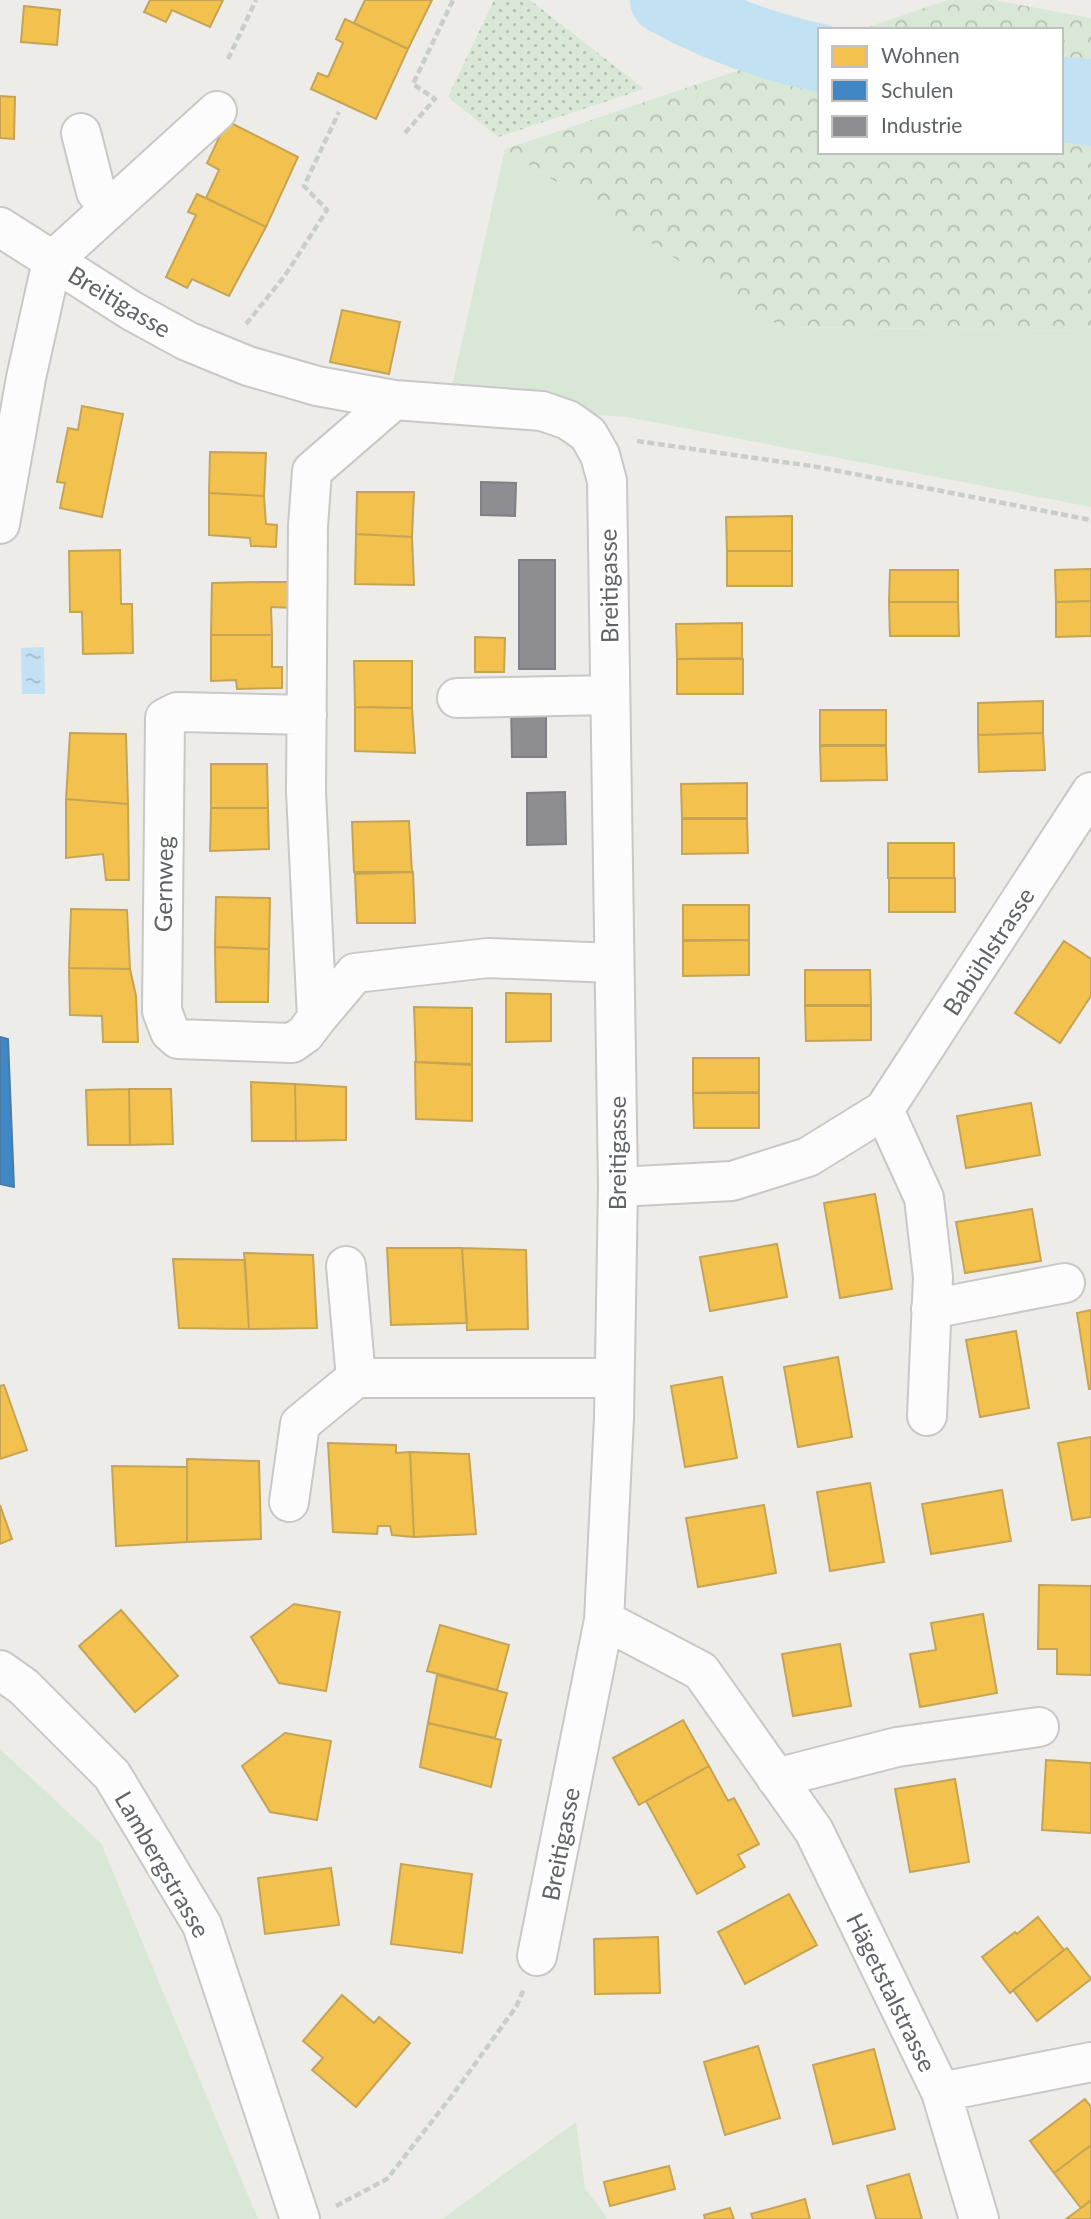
<svg xmlns="http://www.w3.org/2000/svg" width="1091" height="2219" font-family="Lato,sans-serif">
<style>
.grass{fill:#d9e8d6}
.forest{fill:url(#forest-crowns)}
.park{fill:url(#park-dots)}
.water{fill:url(#water-ripples)}
.homes{fill:#f2c14e;stroke:#c6a455;stroke-width:2}
.schools{fill:#3f88c5;stroke:#497da8;stroke-width:2}
.industry{fill:#8d8d92;stroke:#7f8085;stroke-width:2}
.lines{fill:none;stroke-linecap:round;stroke-linejoin:round}
.canal{stroke:#c2e1f3;stroke-width:38}
.river{stroke:#c2e1f3;stroke-width:68}
.minor-casing{stroke:#c8c8c8;stroke-width:42}
.path{stroke:#cacecb;stroke-width:4.5;stroke-dasharray:7 3.5;stroke-linecap:butt}
.minor{stroke:#fcfcfc;stroke-width:38}
.labels{text-anchor:middle;dominant-baseline:central;stroke-width:7;stroke-linejoin:round;paint-order:stroke}
.street-label{font-size:24px;fill:#5f6266;stroke:#fff}
</style>
<defs>
<pattern id="forest-crowns" width="20" height="18" patternUnits="userSpaceOnUse" patternTransform="scale(1.75)"><rect width="20" height="18" fill="#d9e8d6"/><path d="M2 6a3 3 0 1 1 6 0M12 15a3 3 0 1 1 6 0" fill="none" stroke="#b3bfb1"/></pattern>
<pattern id="park-dots" width="8" height="8" patternUnits="userSpaceOnUse" patternTransform="scale(1.75)"><rect width="8" height="8" fill="#d9e8d6"/><path d="M2 2h.1M6 6h.1" fill="none" stroke="#b3bfb1" stroke-width="1.8" stroke-linecap="round"/></pattern>
<pattern id="water-ripples" width="26" height="14" patternUnits="userSpaceOnUse" patternTransform="scale(1.75)"><rect width="26" height="14" fill="#c2e1f3"/><path d="M2 4q2-2 4 0t4 0M15 11q2-2 4 0t4 0" fill="none" stroke="#a1bac9"/></pattern>
</defs>
<rect width="100%" height="100%" fill="#edece9"/>
<path class="grass" d="M505,149L782,327L1091,331V507L627,417L448,404Z
M0,1749L101,1843L258,2219H0Z
M576,2122L585,2188L608,2219H442Z"/>
<path class="forest" d="M948,0H993L1091,18V331L782,327L505,149L820,43V152H1061V30H859Z"/>
<path class="park" d="M494,0H530L644,89L498,137L448,97Z"/>
<path class="water" d="M44,647L45,694H22L21,648Z"/>
<path class="homes" d="M150,0H223L210,27L172,10L166,22L144,12Z
M365,0H432L408,49L354,23Z
M24,6L60,10L57,45L21,42Z
M345,19L408,49L376,119L311,89L318,73L328,77L343,43L336,39Z
M0,96L15,97L14,139L0,138Z
M227,121L298,157L266,227L206,198L219,170L207,163Z
M197,194L266,227L229,296L192,279L187,288L166,277L196,215L188,212Z
M342,310L400,322L389,374L330,362Z
M82,406L123,414L102,517L60,508L65,483L57,482L68,428L78,430Z
M210,452L266,453L264,496L209,493Z
M357,492H414L412,537L356,534Z
M209,493L264,496L266,524L277,525L276,547L251,546L250,538L209,535Z
M792,516V551H727L726,517Z
M356,534L412,537L414,585L355,584Z
M120,550L121,604H132L133,653L83,654L82,612H70L69,551Z
M727,551H792V586H727Z
M1091,569V601L1056,602L1055,570Z
M890,570H958V602H889Z
M262,582H294L292,608L271,607L272,635H211L212,583Z
M1091,601V636L1056,637V602Z
M889,602H958L959,636H890Z
M742,623V658L677,659L676,624Z
M211,635H272V667H282V688L237,689L236,680L211,681Z
M475,637L505,638L504,672H475Z
M677,659H743V694H677Z
M354,661H412V708L355,707Z
M1043,701V733L978,735V703Z
M355,707L412,708L415,753L355,751Z
M820,710H886V745H820Z
M70,733L126,734L128,804L66,799Z
M1043,733L1045,770L979,772L978,735Z
M820,746H886L887,780L821,781Z
M211,764H267L268,808H211Z
M747,783V818H682L681,784Z
M66,799L128,804L129,880H106L103,854L66,858Z
M211,808H268L269,849L210,851Z
M682,819H747L748,853L682,854Z
M409,821L412,872H354L352,822Z
M888,843H954V878H888Z
M413,872L415,923H357L355,874Z
M889,878H955V912H889Z
M216,897L270,898L269,949L215,947Z
M683,905H749V940H683Z
M71,909L127,910L130,969L69,968Z
M749,940V975L683,976V941Z
M1064,941L1091,959V996L1060,1043L1015,1013Z
M215,947L269,949L268,1002H216Z
M69,968L130,969L136,996L138,1042H103L102,1016L70,1015Z
M805,970H870L871,1005H805Z
M506,993L551,994V1041L506,1042Z
M805,1006H871V1040L806,1041Z
M414,1007L472,1008V1064L416,1062Z
M693,1058H759V1092L693,1093Z
M415,1062L472,1065V1121L416,1119Z
M251,1082L295,1084L296,1141H252Z
M295,1084L346,1087V1140L296,1141Z
M129,1089L130,1145H88L86,1090Z
M129,1089H171L173,1144L130,1145Z
M693,1093H759V1128H694Z
M1031,1103L1040,1155L966,1168L957,1116Z
M875,1194L892,1289L840,1298L824,1203Z
M1032,1209L1041,1261L965,1273L956,1222Z
M777,1244L787,1297L710,1311L700,1257Z
M387,1248H462L467,1323L391,1325Z
M462,1248L526,1250L528,1329L467,1330Z
M244,1253L313,1255L317,1328L249,1329Z
M173,1259L245,1260L249,1329L179,1328Z
M1091,1310V1389H1089L1077,1313Z
M1016,1331L1029,1408L980,1417L966,1340Z
M838,1357L852,1437L798,1447L784,1367Z
M722,1377L737,1458L685,1467L671,1386Z
M4,1385L27,1450L0,1459V1386Z
M1091,1437V1517L1072,1520L1058,1443Z
M328,1443L396,1445V1453L410,1452L414,1537L392,1535L390,1526H378L377,1534L333,1532Z
M410,1452L469,1454L476,1534L414,1537Z
M187,1459L259,1461L261,1539L187,1542Z
M112,1466L187,1467V1542L116,1546Z
M870,1483L884,1562L830,1571L817,1492Z
M1002,1490L1011,1541L931,1554L922,1504Z
M0,1505L12,1539L0,1544Z
M764,1505L776,1573L698,1587L686,1518Z
M1039,1585L1091,1586V1675L1057,1674V1649H1038Z
M294,1604L340,1612L326,1691L279,1683L251,1637Z
M121,1610L178,1676L135,1712L79,1646Z
M983,1614L997,1693L920,1707L910,1654L936,1650L931,1623Z
M440,1625L509,1645L497,1690L427,1671Z
M840,1644L851,1706L793,1716L782,1654Z
M437,1675L507,1693L495,1738L428,1723Z
M683,1720L709,1766L639,1805L613,1758Z
M428,1723L501,1740L491,1787L420,1767Z
M285,1733L331,1741L317,1820L270,1812L242,1766Z
M1046,1760L1091,1763V1833L1042,1830Z
M709,1766L728,1801L734,1798L759,1844L738,1855L745,1867L697,1894L646,1801Z
M955,1779L969,1862L910,1872L895,1789Z
M401,1864L472,1874L462,1953L391,1944Z
M331,1868L339,1925L265,1934L258,1878Z
M789,1894L817,1945L745,1984L718,1932Z
M1038,1917L1064,1950L1010,1993L982,1957L1015,1932L1017,1934Z
M658,1937L660,1993L595,1994L594,1939Z
M1067,1948L1091,1979L1037,2021L1013,1990Z
M342,1995L374,2023L379,2017L410,2043L356,2107L312,2070L323,2058L303,2041Z
M758,2046L780,2118L725,2135L704,2062Z
M874,2049L895,2129L833,2144L813,2065Z
M1085,2099L1091,2107V2145L1054,2173L1030,2141Z
M1091,2145V2200L1081,2208L1054,2173Z
M669,2166L675,2189L610,2206L604,2182Z
M909,2174L922,2219H876L867,2186Z
M805,2199L810,2219H753L751,2214Z
M1091,2200V2219H1066L1081,2208Z
M730,2208L734,2219H705L704,2215Z"/>
<path class="schools" d="M0,1037L8,1039L14,1187L0,1184Z"/>
<path class="industry" d="M481,482L516,483L515,516L481,515Z
M519,560H555V669H519Z
M511,703H546V757H512Z
M565,792L566,844L527,845V793Z"/>
<g class="lines">
<path class="canal" d="M1061,123L1091,127"/>
<path class="river" d="M664,0C713,27 765,46 820,58
M1061,91L1091,93"/>
<defs>
<path id="minor" d="M81,133L96,192L110,208
M0,227L132,311L187,341L248,366L317,386L394,400L542,411L568,420L588,434L600,455L607,481L618,1187L614,1418L604,1620L537,1956
M52,261L217,111
M0,524L26,378L52,261
M457,698L610,695
M307,715L177,712L165,718L162,1011L170,1032L178,1039L292,1043L305,1034L317,1018L306,792L308,526L312,471L394,400
M317,1018L355,973L488,958L614,963
M884,1110L924,1198L933,1277L927,1416
M618,1187L732,1181L808,1157L884,1110L1091,792
M346,1266L356,1378H614
M931,1309L1065,1283
M289,1502L300,1424L356,1378
M604,1620L701,1671L814,1831L941,2092L979,2219
M0,1670L24,1687L112,1775L202,1925L300,2219
M776,1778L897,1747L1039,1727
M941,2092L1091,2062"/>
</defs>
<use href="#minor" class="minor-casing"/>
<path class="path" d="M228,59L256,0
M405,133L435,99L413,84L453,0
M246,324L284,277L327,210L304,186L339,112
M637,441L818,467L1091,520
M336,2206L387,2179L454,2093L516,2007L524,1989"/>
<use href="#minor" class="minor"/>
</g>
<g class="labels">
<g class="street-label">
<text transform="translate(120 301) rotate(31)">Breitigasse</text>
<text transform="translate(608 586) rotate(-91)">Breitigasse</text>
<text transform="translate(163 884) rotate(-89)">Gernweg</text>
<text transform="translate(988 951) rotate(-57)">Babühlstrasse</text>
<text transform="translate(616 1153) rotate(-90)">Breitigasse</text>
<text transform="translate(560 1844) rotate(-79)">Breitigasse</text>
<text transform="translate(163 1864) rotate(60)">Lambergstrasse</text>
<text transform="translate(892 1992) rotate(64)">Hägetstalstrasse</text>
</g>
</g>
<rect x="818" y="28" width="245" height="126" fill="#ffffff" stroke="#bfc0c2" stroke-width="2"/>
<rect x="832" y="46" width="35" height="21" fill="#f2c14e" stroke="#bfc0c2" stroke-width="2"/>
<text x="881" y="63" font-size="21" fill="#5f6266">Wohnen</text>
<rect x="832" y="80" width="35" height="21" fill="#3f88c5" stroke="#bfc0c2" stroke-width="2"/>
<text x="881" y="98" font-size="21" fill="#5f6266">Schulen</text>
<rect x="832" y="116" width="35" height="21" fill="#8d8d92" stroke="#bfc0c2" stroke-width="2"/>
<text x="881" y="133" font-size="21" fill="#5f6266">Industrie</text>
</svg>
